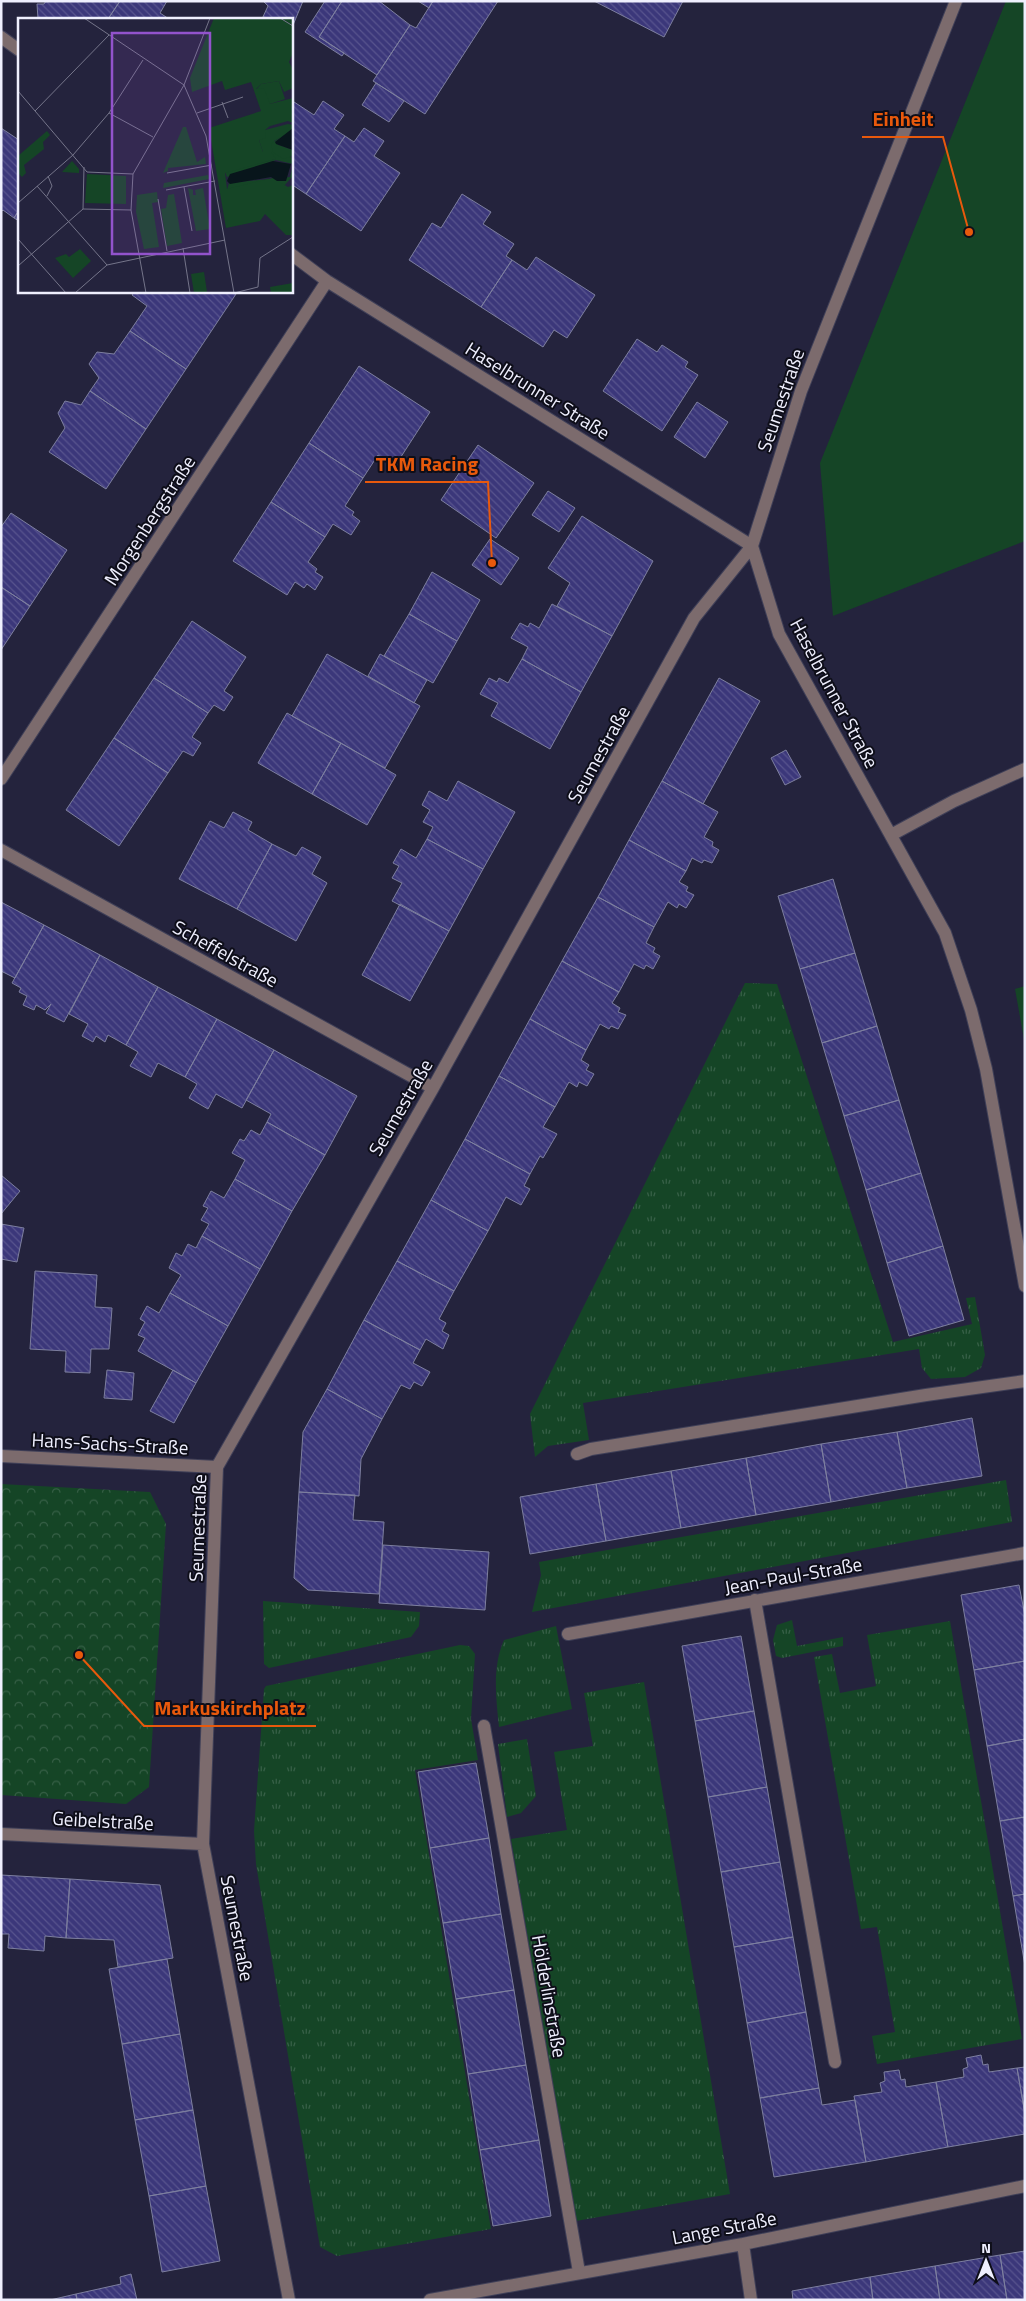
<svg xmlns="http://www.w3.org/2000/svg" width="1026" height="2301" font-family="'Titillium Web',sans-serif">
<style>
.grass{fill:url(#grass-tufts)}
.park{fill:url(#park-crowns)}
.garden{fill:#154526}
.building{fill:url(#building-back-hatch);stroke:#7d7f9f}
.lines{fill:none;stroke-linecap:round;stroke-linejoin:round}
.minor-casing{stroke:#404058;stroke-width:14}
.minor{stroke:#7c6b6d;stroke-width:12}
.labels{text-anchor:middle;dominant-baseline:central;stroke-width:4;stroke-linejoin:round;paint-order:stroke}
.street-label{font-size:19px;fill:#efeffe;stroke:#0e0e19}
.inset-road{fill:none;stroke:#75758a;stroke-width:1}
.view{fill:#9253cc;fill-opacity:0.15;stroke:#9253cc;stroke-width:2.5}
.inset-edge{fill:none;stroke:#efeffe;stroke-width:2.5}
.leader{fill:none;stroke:#e8590c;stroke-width:2}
.callout-dot{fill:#e8590c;stroke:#0e0e19;stroke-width:2}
.callout-label{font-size:20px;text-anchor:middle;font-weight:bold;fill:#e8590c;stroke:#0e0e19;stroke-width:4;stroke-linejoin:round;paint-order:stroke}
</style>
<defs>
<pattern id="grass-tufts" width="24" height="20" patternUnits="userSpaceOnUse" patternTransform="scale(1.25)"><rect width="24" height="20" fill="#154526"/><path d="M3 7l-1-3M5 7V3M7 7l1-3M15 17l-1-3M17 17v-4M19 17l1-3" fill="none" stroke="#376047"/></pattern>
<pattern id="park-crowns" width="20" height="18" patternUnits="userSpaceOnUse" patternTransform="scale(1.25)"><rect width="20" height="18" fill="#154526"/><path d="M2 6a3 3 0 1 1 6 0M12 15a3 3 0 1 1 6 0" fill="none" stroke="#376047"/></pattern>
<pattern id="building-back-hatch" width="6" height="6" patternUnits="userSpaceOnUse" patternTransform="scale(1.25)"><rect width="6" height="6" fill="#3b377a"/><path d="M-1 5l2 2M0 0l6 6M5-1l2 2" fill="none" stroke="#58548e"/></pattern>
</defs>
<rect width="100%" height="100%" fill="#24233d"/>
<path class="grass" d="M745,983L777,984L893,1342L972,1324L966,1298L975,1297L985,1355L981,1368L965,1377L931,1379L922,1368L919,1349L583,1403L589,1440L548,1446L535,1457L530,1414Z
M1006,1480L1012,1522L532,1612L541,1575L539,1562Z
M263,1601L420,1612L419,1626L411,1637L269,1668L264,1664Z
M792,1620L797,1646L843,1637V1646L782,1658L776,1656L773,1640L777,1625Z
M950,1621L1022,2039L877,2064L872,2036L895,2032L877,1927L861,1929L814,1657L832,1654L840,1693L876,1686L867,1635Z
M556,1626L572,1709L499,1727C496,1698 492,1667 504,1640Z
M460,1645L469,1646L475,1654L471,1719L478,1760L415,1770L491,2229L337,2256L320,2247L256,1864L254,1831L264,1689L266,1686Z
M644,1682L730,2194L576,2221L511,1839L567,1830L554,1752L593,1746L584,1693Z
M527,1739L536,1796L521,1813L507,1817L498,1744Z"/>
<path class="park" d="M1,1484L150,1492L166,1524L149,1787L126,1804L1,1795Z"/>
<path class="garden" d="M1006,1H1025V541L833,616L820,463Z
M1025,986V1045L1015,989Z"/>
<path class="building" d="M46,1H120L108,19H38L37,4H44Z
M120,1H167L160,13L169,19H108Z
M263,1H303L291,30V19H262L268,6Z
M325,1H342L319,37L344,53L342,56L305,32Z
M342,1H379L410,25L377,75L319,37Z
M418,1H433L429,8Z
M433,1H498L425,114L373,81L410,25L416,28Z
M594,1H683L664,37Z
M376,83L404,101L389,122L362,105Z
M291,100L314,115L323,101L344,115L334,129L345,136L306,194L291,184Z
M1,128L19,140V210L14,218L3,210L1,212Z
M364,128L384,141L374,156L400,173L361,231L306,194L345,136L354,142Z
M462,194L491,212L483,224L514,244L506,256L512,260L481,307L409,260L432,223L441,228Z
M19,210V221L14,218Z
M536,257L595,295L567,338L554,330L543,347L481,307L512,260L527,270Z
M135,291H238L186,369L130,331L147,306L132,295Z
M130,331L186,369L146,429L90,391L99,378L89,364L97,352L114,354Z
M637,339L657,352L662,345L688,362L685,367L698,375L662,431L603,391Z
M359,366L430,412L395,466L378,455L363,478L309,443Z
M90,391L146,429L106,489L49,452L65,428L58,413L65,401L81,405Z
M697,402L728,422L705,458L674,437Z
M309,443L363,478L345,506L354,512L352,515L360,521L351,535L333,524L325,537L271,502Z
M478,445L534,483L496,538L441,500Z
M548,491L575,508L559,532L532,515Z
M271,502L325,537L308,562L317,569L315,572L323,577L315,590L307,584L304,588L295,582L287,595L233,561Z
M11,513L67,550L30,606L1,587V527Z
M582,516L653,561L612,636L557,606L570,583L548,568Z
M490,539L519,558L501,585L472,565Z
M432,572L480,600L457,641L409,614Z
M1,587L30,606L1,650Z
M552,604L612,636L581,692L522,659L528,647L511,638L520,623L528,627L530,623L539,628Z
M409,614L457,641L433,683L384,656Z
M192,621L246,657L224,691L233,697L224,711L214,705L208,713L154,678Z
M327,654L420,706L385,768L292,716Z
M380,654L427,680L414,703L368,676Z
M522,659L581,692L550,749L491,716L498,703L480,694L489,678L497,682L499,678L508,683Z
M154,678L208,713L192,737L201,743L193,756L183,751L168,773L114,738Z
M719,678L760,701L703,804L662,781Z
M287,713L341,743L312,794L258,763Z
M114,738L168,773L119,846L66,810Z
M341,743L396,775L367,825L312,794Z
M786,750L801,777L785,785L771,758Z
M458,781L515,812L483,869L427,839L433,827L423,822L430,810L422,805L429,791L447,801Z
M662,781L718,812L704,837L713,842L712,846L719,850L712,863L704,860L702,863L692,858L686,871L629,840Z
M233,812L252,822L248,830L272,844L237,909L179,879L210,821L224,828Z
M427,839L483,869L449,931L392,901L402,883L392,878L399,866L393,863L401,849L416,858Z
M629,840L686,871L679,882L688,887L686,891L694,895L686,908L679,904L677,908L668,902L654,927L598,897Z
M272,844L296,856L302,847L321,857L312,874L327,883L296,941L237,909Z
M833,879L855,953L800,969L778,896Z
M598,897L654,927L646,943L655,948L653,952L660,956L653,969L646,965L644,969L634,964L619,992L562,961Z
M1,902L44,925L15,978L1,971Z
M400,904L449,931L410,1001L362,975Z
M44,925L100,955L64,1022L46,1013L51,1004L45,1010L36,1005L34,1010L23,1005L27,996L19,992L21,988L12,983Z
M855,953L877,1026L822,1043L800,969Z
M100,955L158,987L126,1045L108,1035L105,1042L96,1036L93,1042L82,1036L88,1024L69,1014Z
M562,961L619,992L612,1003L620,1008L618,1012L626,1015L618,1029L611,1026L609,1029L600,1024L586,1050L530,1019Z
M158,987L217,1019L185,1077L158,1063L151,1077L130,1066L138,1052L126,1045Z
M217,1019L274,1050L242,1108L216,1094L208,1109L189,1098L197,1084L185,1077Z
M530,1019L586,1050L581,1060L589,1065L586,1070L594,1074L587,1086L579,1082L577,1087L569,1082L555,1107L499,1076Z
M877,1026L899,1100L844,1116L822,1043Z
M274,1050L357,1096L325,1155L267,1122L271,1114L246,1100Z
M499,1076L555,1107L543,1127L557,1134L543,1158L540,1156L530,1174L465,1139Z
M899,1100L921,1173L866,1190L844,1116Z
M267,1122L325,1155L292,1211L235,1179L245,1160L232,1153L240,1139L244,1141L251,1130L260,1135Z
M465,1139L530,1174L524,1186L530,1189L521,1205L506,1197L488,1231L431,1200Z
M921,1173L943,1246L887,1263L866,1190Z
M1,1175L20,1191L1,1214Z
M235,1179L292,1211L260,1269L202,1236L209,1224L201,1220L208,1208L203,1206L211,1191L224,1198Z
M431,1200L488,1231L454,1291L397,1261Z
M1,1224L24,1228L17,1262L1,1259Z
M202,1236L260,1269L228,1326L170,1293L181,1275L169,1268L176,1253L182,1256L188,1244L196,1248Z
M943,1246L964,1320L909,1336L887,1263Z
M397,1261L454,1291L439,1319L446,1323L442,1331L449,1335L443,1349L426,1339L420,1350L364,1320Z
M35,1271L97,1275L95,1307L112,1308L109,1349H91L90,1373L65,1372L66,1351L30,1349Z
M170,1293L228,1326L196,1383L138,1351L145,1338L138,1335L145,1322L140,1319L147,1306L159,1313Z
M364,1320L420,1350L413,1363L430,1372L422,1386L414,1382L410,1389L401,1385L382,1419L327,1389Z
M107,1370L134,1373L132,1400L104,1398Z
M173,1370L196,1383L174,1423L150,1411Z
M327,1389L382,1419L361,1459L359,1496L299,1492L303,1432Z
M972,1418L982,1476L907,1488L897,1432Z
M897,1432L907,1488L831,1502L821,1444Z
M821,1444L831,1502L756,1515L746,1458Z
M746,1458L756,1515L681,1528L671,1471Z
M671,1471L681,1528L606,1541L596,1484Z
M596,1484L606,1541L530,1554L520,1497Z
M299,1492L355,1495L353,1520L384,1522L379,1594L308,1590L294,1578Z
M383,1545L489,1552L485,1610L379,1603Z
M1019,1585L1025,1616V1661L974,1670L961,1595Z
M741,1636L754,1711L695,1721L682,1646Z
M1025,1661V1739L987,1746L974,1670Z
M754,1711L767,1787L708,1797L695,1721Z
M1025,1739V1817L1000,1821L987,1746Z
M476,1763L489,1838L430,1848L418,1772Z
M767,1787L780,1862L721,1872L708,1797Z
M1025,1817V1894L1013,1896L1000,1821Z
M489,1838L501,1914L443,1923L430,1848Z
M780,1862L793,1937L734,1947L721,1872Z
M1,1875L70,1879L66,1938L45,1936L44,1951L8,1948L9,1934H1Z
M70,1879L160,1885L173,1958L118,1967L114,1940L66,1938Z
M1025,1894V1966L1013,1896Z
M501,1914L514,1990L456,1999L443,1923Z
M793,1937L806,2012L747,2023L734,1947Z
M167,1959L180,2034L122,2044L109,1969Z
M514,1990L526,2065L468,2074L456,1999Z
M806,2012L819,2088L760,2098L747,2023Z
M180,2034L193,2110L135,2120L122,2044Z
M981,2055L983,2065L988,2064L989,2072L1017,2068L1025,2114V2134L948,2147L936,2082L964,2077L963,2069L968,2067L966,2058Z
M526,2065L539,2140L480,2150L468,2074Z
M1025,2067V2114L1017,2068Z
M899,2070L901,2080L905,2079L906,2087L936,2082L948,2147L866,2162L854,2096L882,2092L880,2083L885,2081L884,2072Z
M819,2088L822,2105L855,2100L866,2162L774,2177L760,2098Z
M193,2110L206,2186L149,2196L135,2120Z
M539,2140L551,2216L493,2226L480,2150Z
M206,2186L220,2261L162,2272L149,2196Z
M1025,2251V2300H1007L1000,2255Z
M1000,2255L1007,2300H940L935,2266Z
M935,2266L940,2300H873L870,2277Z
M131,2274L137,2300H77L76,2294L121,2284L120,2277Z
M870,2277L873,2300H793L792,2291Z
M76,2294L77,2300H50Z"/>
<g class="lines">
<defs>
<path id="minor" d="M1,37L19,50
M291,254L327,281L752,546L779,634L945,933L971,1010L986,1069L1025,1286
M1,779L327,281
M891,835L954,801L1025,769
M1,850L433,1088
M577,1454L591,1449L926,1395L1025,1381
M1,1456L217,1467
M755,1600L835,2062
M568,1634L1025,1553
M484,1726L579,2272
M1,1834L203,1844
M743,2244L751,2300
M289,2300L203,1844L217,1467L433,1088L694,618L752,546L801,391L956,1
M430,2300L743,2244L1025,2186"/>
</defs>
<use href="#minor" class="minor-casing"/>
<use href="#minor" class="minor"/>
</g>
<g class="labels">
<g class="street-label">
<text transform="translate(538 390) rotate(32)">Haselbrunner Straße</text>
<text transform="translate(780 400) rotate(-71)">Seumestraße</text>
<text transform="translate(149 520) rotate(-57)">Morgenbergstraße</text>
<text transform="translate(835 693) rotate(62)">Haselbrunner Straße</text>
<text transform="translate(598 754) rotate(-61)">Seumestraße</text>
<text transform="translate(226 953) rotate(29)">Scheffelstraße</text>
<text transform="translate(400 1107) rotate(-60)">Seumestraße</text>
<text transform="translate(110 1443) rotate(3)">Hans-Sachs-Straße</text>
<text transform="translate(197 1528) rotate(-88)">Seumestraße</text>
<text transform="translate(793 1575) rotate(-10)">Jean-Paul-Straße</text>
<text transform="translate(103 1820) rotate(3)">Geibelstraße</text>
<text transform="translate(238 1928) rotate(79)">Seumestraße</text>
<text transform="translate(550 1996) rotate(80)">Hölderlinstraße</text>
<text transform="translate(724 2227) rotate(-11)">Lange Straße</text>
</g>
</g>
<g transform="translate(18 18)">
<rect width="275" height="275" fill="#24233d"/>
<path d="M261,63L267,81L252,86L238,72L243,66ZM270,106L275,107L273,114L256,123L275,141V146L258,142L209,159L207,154L257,141L245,134L241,122L247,112ZM165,109H168L179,144L187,139L188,146L150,150V153L145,155ZM54,143L61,151V155L44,154ZM275,148V158L266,168L256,163L209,172L211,165L272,159ZM190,157L191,161L145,170L146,165ZM170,170L175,172V177H178L177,172L185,170L192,211L178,213ZM139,174L140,184L134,185L141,229L126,231L118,194L119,177ZM156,176L164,225L149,228L143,191L148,190L150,177ZM62,231L73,243L55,260L37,240L48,236L51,239ZM186,254L189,274L176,275L173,256Z" fill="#154526"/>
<path d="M29,113L32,117L25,124L26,131L6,147L8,155L4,159L0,155V138Z" fill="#154526"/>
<path d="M267,116L258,126L275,132V138L265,141L255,134L253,126Z" fill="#154526"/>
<path d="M69,156L108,158V186L67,185Z" fill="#154526"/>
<path d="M196,0H275V35L271,44L275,52V70L266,74L261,63L243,66L238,71L246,70L252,86L275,80V105L270,103L252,108L247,112L248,120L241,122L245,134H253L258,141L207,155L209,171L255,160L270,169L275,167V217H268L247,196L242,203L208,210L191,110L243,93L233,64L207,72L204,63L174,74L172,60ZM275,265V275H253L252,269Z" fill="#154526"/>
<path d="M275,110V132L258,126L257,124ZM255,143L273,146L268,163H259L253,159L212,166L209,163L212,156Z" fill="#08151b"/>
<path class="inset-road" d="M66,0L166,67L188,118L216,275M262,0L275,8M0,73L69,154L115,156M204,84L210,100M17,93L91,17M91,95L135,119M179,95L225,79M149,155L194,147M19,168L89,247M166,169L174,213M148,172L197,163M29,178L34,168L30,158M140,181L149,233M0,185L55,137L91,95L125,42M65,191L66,149M0,221L48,275M165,230L172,275M0,248L65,191L113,192M57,275L89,247L207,222M128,275L113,192L115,156L166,67L192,0M216,275L240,269L242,240L275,219"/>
<path class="view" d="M94,15H192V236H94Z"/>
<rect width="275" height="275" class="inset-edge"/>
</g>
<path class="leader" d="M969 232L943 137H862M492 563L488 482H365M79 1655L144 1726H316"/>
<g class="callout-dot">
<circle cx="969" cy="232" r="5"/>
<circle cx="492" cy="563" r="5"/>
<circle cx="79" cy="1655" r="5"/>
</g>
<g class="callout-label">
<text x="903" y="126">Einheit</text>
<text x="427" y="471">TKM Racing</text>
<text x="230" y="1715">Markuskirchplatz</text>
</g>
<rect width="1026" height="2301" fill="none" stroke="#efeffe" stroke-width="5"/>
<g transform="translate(986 2261)" stroke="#0e0e19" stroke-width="4" paint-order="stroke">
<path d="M0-4L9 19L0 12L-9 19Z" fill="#efeffe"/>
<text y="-8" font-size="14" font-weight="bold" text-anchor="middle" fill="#efeffe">N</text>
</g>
</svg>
